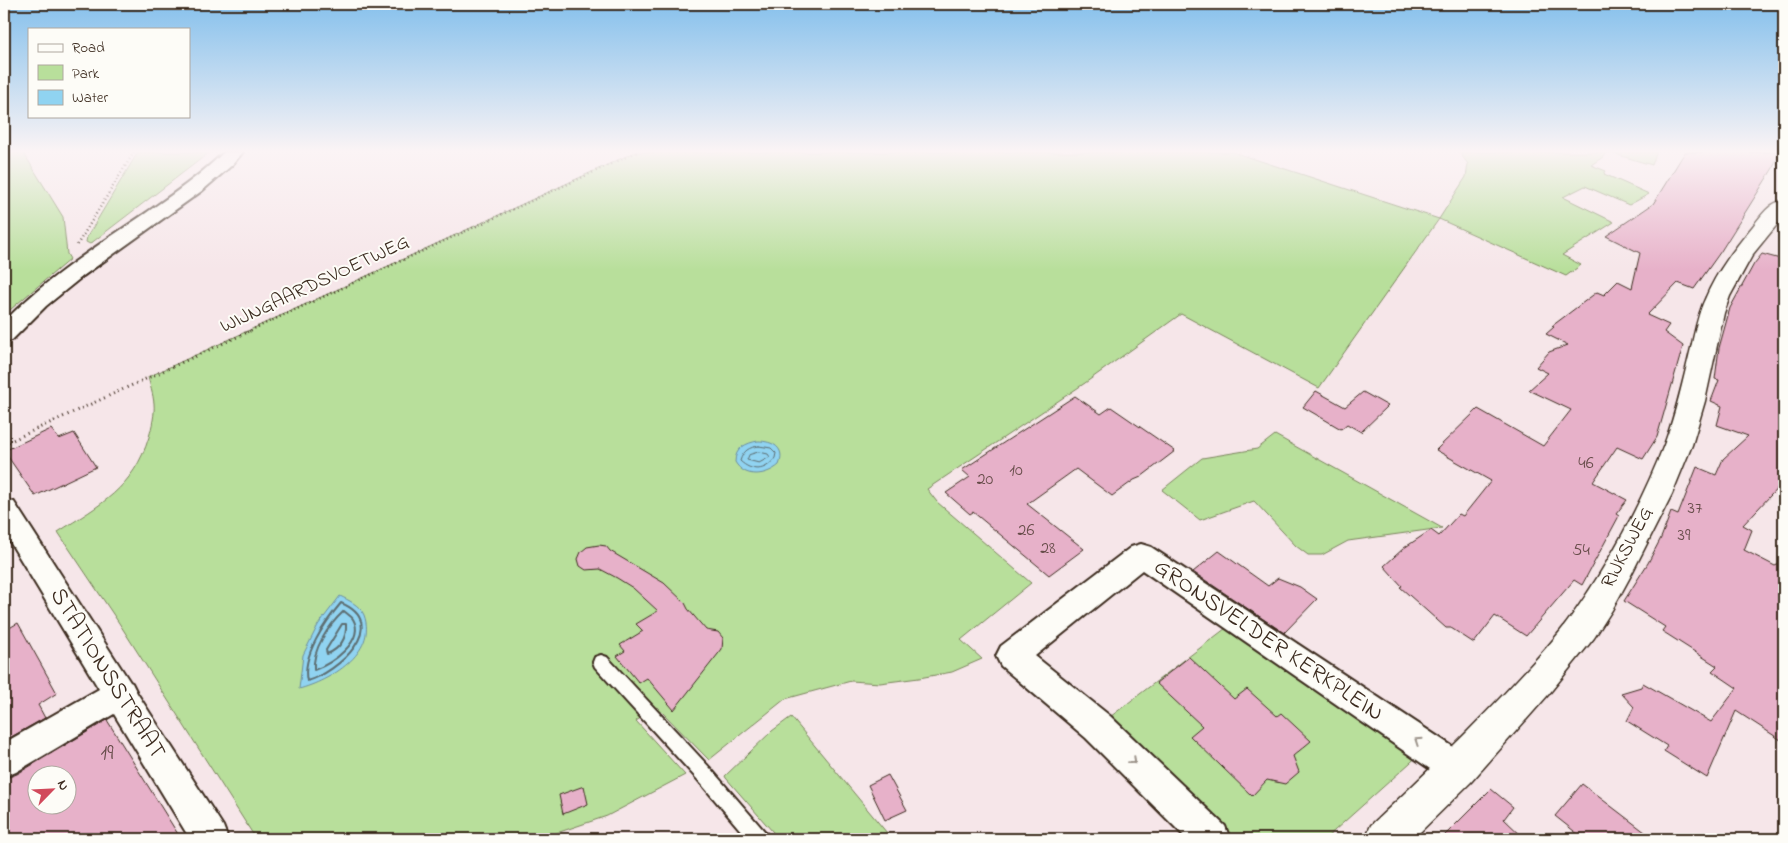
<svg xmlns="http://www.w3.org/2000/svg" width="1788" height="843" font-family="'Indie Flower',sans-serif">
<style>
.green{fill:#b8df9b;stroke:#7a845c}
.water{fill:#90d3f1;stroke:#6e8f9d}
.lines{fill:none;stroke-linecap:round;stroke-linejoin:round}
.shore-far1{stroke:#5d6e72;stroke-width:1}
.shore{stroke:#5d6e72;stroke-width:2}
.building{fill:#e7b1c9;stroke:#3b2a1e;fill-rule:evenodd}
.lane-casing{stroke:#3b2a1e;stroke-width:4}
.street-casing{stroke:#3b2a1e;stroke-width:4}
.secondary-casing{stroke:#3b2a1e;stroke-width:3}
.path-far1{stroke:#3b2a1e;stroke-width:2.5;stroke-dasharray:1 3;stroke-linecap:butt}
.path{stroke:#3b2a1e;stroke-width:3;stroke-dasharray:1 4;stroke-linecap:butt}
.lane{fill:#fdfcf7;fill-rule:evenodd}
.street{fill:#fdfcf7;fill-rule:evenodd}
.secondary{fill:#fdfcf7;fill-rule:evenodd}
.oneway{stroke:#9c938a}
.labels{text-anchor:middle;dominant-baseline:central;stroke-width:4;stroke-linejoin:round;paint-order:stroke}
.number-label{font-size:18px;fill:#664c49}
.street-label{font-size:20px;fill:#3b2a1e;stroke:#fdfcf7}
.near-number-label{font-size:21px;fill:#664c49}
.near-street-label{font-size:24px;fill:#3b2a1e;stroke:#fdfcf7}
</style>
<rect width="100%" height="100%" fill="#f6e6e9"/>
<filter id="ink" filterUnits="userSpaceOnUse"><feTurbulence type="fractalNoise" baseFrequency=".02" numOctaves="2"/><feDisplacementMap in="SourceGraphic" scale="10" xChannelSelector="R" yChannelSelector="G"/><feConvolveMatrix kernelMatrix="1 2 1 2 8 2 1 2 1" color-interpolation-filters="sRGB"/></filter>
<g filter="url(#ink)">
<path class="green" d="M4,152H23L63,217L67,254L70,259L4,315Z
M138,152H210L90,244L86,242L87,237Z
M635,152H1233L1439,219L1466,177L1468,164L1459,152H1606L1603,157L1591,165L1606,171L1604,174L1649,194L1629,205L1585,186L1563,197L1614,222L1562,255L1581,265L1566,276L1439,219L1319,388L1181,314L1085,383L927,489L937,502L1031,583L961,640L982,659L952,672L919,678L880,683L851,681L785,699L709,760L657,707L636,721L685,775L607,816L539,839H256L119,623L58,532C101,504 133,489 149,437C152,426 155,414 154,403C153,394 150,385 148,377Z
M1608,152H1656V154L1652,165Z
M1275,435L1442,528L1348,541L1322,555H1308L1296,546L1254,501L1200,520L1162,490L1202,458L1257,449Z
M1230,625L1420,754L1325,839H1230L1106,720Z
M791,717L892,839H779L726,778L725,776L772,731Z"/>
<path class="water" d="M758,441C773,441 786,448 779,465C766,476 745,479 735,462C735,448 746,443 758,441Z
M340,596C348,600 360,605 364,615C378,653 329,681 299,689L303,655L318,625Z"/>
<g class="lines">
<path class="shore-far1" d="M759,446L771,448L776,453L775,458C765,472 752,472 740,461C743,451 749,447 759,446Z
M759,452L768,454L770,457L759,463L747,460L749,455Z"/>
<path class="shore" d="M341,603C392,624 337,673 307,681C301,656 326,621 341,603Z
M344,611C346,613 351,616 353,619C366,641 331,664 314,670C312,649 329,625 344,611Z
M342,624H346C347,638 340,649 327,654L326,650Z"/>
</g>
<path class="building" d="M1685,152H1779L1773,168L1721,251L1694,289L1678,283L1647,315L1669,325L1664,332L1683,346L1657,437L1643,459L1617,447L1593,482L1627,500L1616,514L1619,516L1582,585L1574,580L1526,636L1495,616L1474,643L1451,628H1446L1400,587L1402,586L1384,566L1404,548L1431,530L1439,536L1459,514L1463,516L1491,481L1436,450L1478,409L1543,446L1571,410L1529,390L1548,373L1536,367L1549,352L1568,345L1546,334L1554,327L1552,326L1597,292L1604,295L1618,281L1632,288L1640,253L1606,236L1653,204Z
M1762,254L1784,260V481L1743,525L1752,530L1744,550L1775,566L1784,562V742L1736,711L1707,778L1664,751L1667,746L1627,721L1634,707L1621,693L1641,687L1643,683L1711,722L1737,688L1712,671L1717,666L1662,631L1665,627L1624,601L1648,563L1661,538L1671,512L1678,515L1697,467L1716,475L1723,459L1748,436L1717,425L1722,406L1711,401L1719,380L1715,379L1719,348L1730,308L1754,264Z
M1316,391L1345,407L1363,392L1388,406L1361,432L1347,424L1341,429L1303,407Z
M1075,396L1101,414L1111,407L1175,451L1141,477L1134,480L1112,496L1076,469L1027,504L1084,549L1049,575L973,512L970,514L946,493L970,477L962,470Z
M51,429L59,439L74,433L96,467L35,496L4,451Z
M599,545L606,546L610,551L664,583L685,603L688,609L706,630L718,632L723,638L722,649L674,710L647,678L639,683L617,656L625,651L620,645L643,631L636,624L658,611L633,588L617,578L600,569L586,570L580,566L578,559L581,552L587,547Z
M1219,551L1268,586L1278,578L1300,587L1317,599L1284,633L1193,572Z
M18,623L57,693L38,705L45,718L4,741V631Z
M1189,657L1234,699L1247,689L1277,716L1281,713L1311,741L1293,756L1299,772L1285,784L1267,780L1252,796L1190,736L1202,726L1156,683Z
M107,720L181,839H4V779L17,774ZM38,776H68V806H38Z
M888,775L907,810L885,820L868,785Z
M1582,784L1654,839H1584L1555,816Z
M584,786L588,804L563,814L559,795Z
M1491,789L1513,807L1504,819L1525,839H1441Z"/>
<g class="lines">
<defs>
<path id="lane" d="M601,655L607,657L710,768L766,833L769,839H748L698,780L595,667L593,662L595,657Z"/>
<path id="street" d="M224,152H243L232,165L203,190L83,276L46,306L12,340L4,342V322C45,279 97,246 146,213C173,194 201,175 224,152Z
M4,499L14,502L130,682L132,683L137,693L223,826L228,839H190L114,714L16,772L4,777V743L99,689L4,532Z
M1141,544L1151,547L1470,758L1475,769L1470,780L1458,785L1446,780L1142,570L1035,656L1110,716L1225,826L1230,839H1187L1086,738L1001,666L996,656L1001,646L1131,547Z"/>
<path id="secondary" d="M1784,200V216L1753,254L1730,296L1724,313L1705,401L1692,445L1672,494L1630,577L1612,610L1594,638L1548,695L1471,782L1413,839H1365L1371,825C1416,783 1460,740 1503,695C1526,670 1551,645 1571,617C1607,567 1642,502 1664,445C1676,413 1683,381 1691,348C1695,331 1698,313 1706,297C1717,271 1735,248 1753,226C1762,215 1769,203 1784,200Z"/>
</defs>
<use href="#lane" class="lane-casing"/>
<use href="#street" class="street-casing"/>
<use href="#secondary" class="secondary-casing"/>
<path class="path-far1" d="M77,245L134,152
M247,332L637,152"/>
<path class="path" d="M4,444L250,331"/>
<use href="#lane" class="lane"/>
<use href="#street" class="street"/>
<use href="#secondary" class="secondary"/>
</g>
<defs><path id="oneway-chevron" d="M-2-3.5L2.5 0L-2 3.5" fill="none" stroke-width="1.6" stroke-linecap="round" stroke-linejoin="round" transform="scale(1.25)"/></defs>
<g class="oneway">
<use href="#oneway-chevron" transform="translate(1418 741) rotate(-146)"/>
<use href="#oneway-chevron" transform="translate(1133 761) rotate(45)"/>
</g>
</g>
<linearGradient id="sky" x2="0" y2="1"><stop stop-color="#85c0ec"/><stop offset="0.56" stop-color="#fbf4f5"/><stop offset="1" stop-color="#fbf4f5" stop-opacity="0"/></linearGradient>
<rect width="1788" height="270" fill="url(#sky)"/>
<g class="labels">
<g class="number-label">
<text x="1586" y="464">46</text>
<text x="1016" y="471">10</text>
<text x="985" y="480">20</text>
<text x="1695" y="509">37</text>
<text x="1026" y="531">26</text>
<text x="1684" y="536">39</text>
<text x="1048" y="549">28</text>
<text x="1581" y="551">54</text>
</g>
<g class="street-label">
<text transform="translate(315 285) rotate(-25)">WIJNGAARDSVOETWEG</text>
<text transform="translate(1628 548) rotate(-62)">RIJKSWEG</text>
</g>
<g class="near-number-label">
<text x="107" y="754">19</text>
</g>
<g class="near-street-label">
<text transform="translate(1268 641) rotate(34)">GRONSVELDER KERKPLEIN</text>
<text transform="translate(107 674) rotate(58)">STATIONSSTRAAT</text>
</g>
</g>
<rect width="1788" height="843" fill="none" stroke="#fdfcf7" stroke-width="20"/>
<rect x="10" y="10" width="1768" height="823" fill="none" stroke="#3b2a1e" stroke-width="2" filter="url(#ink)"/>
<rect x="28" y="28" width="162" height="90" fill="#fdfcf7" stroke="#afa8a0"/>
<rect x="38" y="44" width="25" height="8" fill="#fdfcf7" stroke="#afa8a0"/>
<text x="72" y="52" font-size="15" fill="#3b2a1e">Road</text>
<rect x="38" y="65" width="25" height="15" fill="#b8df9b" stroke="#afa8a0"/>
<text x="72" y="78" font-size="15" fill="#3b2a1e">Park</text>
<rect x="38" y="90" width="25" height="15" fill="#90d3f1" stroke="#afa8a0"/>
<text x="72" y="102" font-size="15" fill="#3b2a1e">Water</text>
<g transform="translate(52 790) rotate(66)"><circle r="24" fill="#fdfcf7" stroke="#afa8a0"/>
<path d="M0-4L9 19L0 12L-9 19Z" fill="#d1495b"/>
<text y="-8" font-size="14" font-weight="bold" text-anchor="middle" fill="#3b2a1e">N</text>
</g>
</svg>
